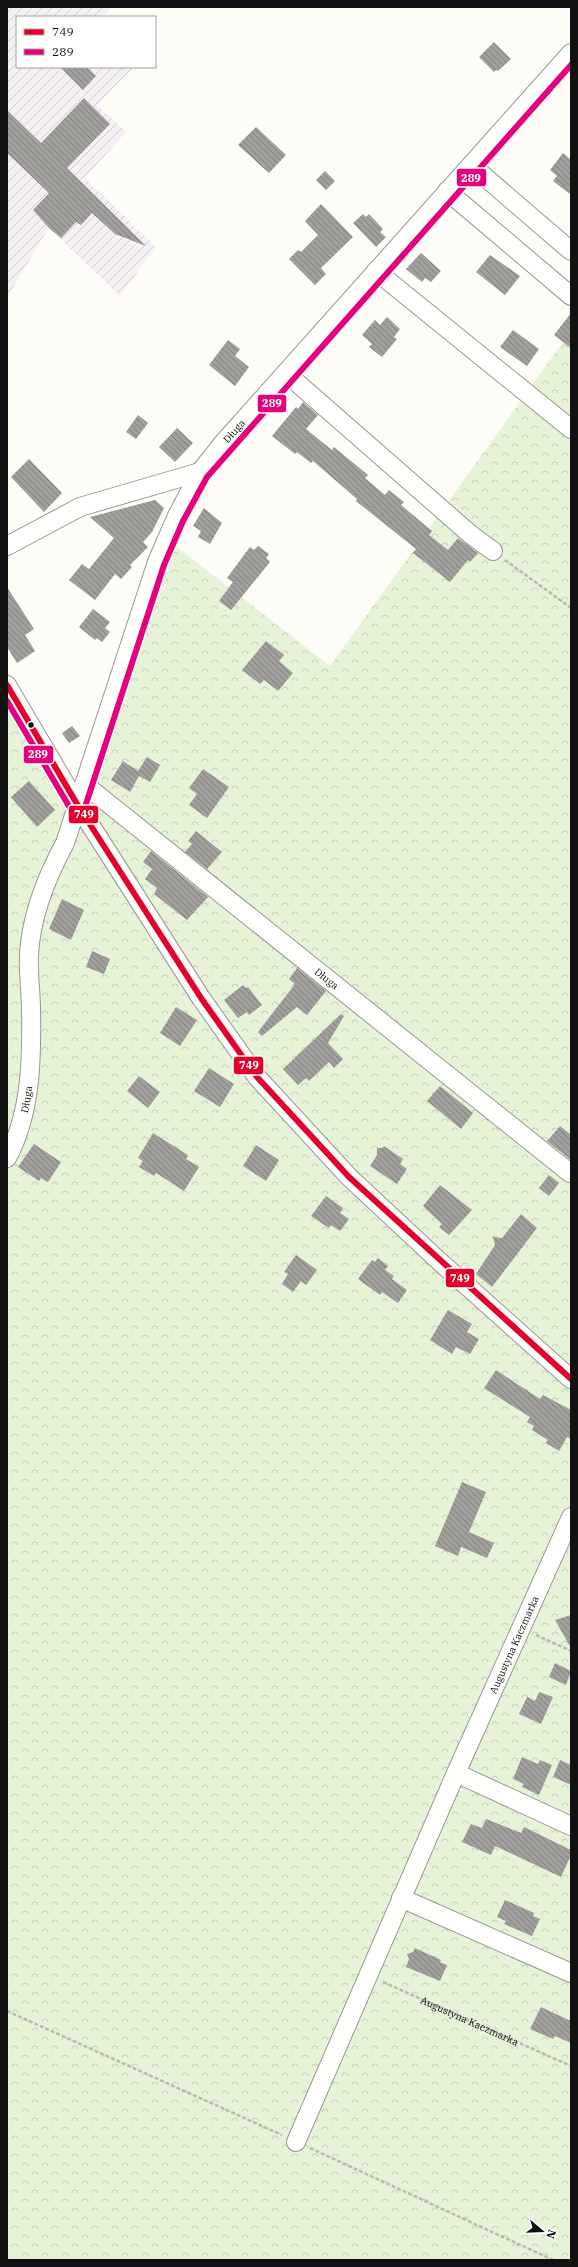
<svg xmlns="http://www.w3.org/2000/svg" width="578" height="2267" font-family="'IBM Plex Serif',serif">
<style>
.industrial{fill:url(#industrial-furrows)}
.park{fill:url(#park-crowns)}
.building{fill:url(#building-back-hatch)}
.lines{fill:none;stroke-linecap:round;stroke-linejoin:round}
.minor-casing{stroke:#979795;stroke-width:20}
.path{stroke:#b9b9b8;stroke-width:2.5;stroke-dasharray:4 2;stroke-linecap:butt}
.minor{stroke:#fffffe;stroke-width:18}
.bus-1-casing{stroke:#fff;stroke-width:9}
.bus-2-casing{stroke:#fff;stroke-width:9}
.bus-1{stroke:#e4002b;stroke-width:6}
.bus-2{stroke:#e5007d;stroke-width:6}
.bus-dot{fill:#111;stroke:#fff;stroke-width:1.5}
.labels{text-anchor:middle;dominant-baseline:central;stroke-width:4;stroke-linejoin:round;paint-order:stroke}
.street-label{font-size:10px;fill:#111;stroke:#fff}
.line-badge{stroke:#fff;stroke-width:1.5}
.badge-label{font-size:11px;text-anchor:middle;font-weight:bold;fill:#fff}
</style>
<defs>
<pattern id="industrial-furrows" width="10" height="10" patternUnits="userSpaceOnUse"><rect width="10" height="10" fill="#f5f0f3"/><path d="M-1 1l2-2M0 10L10 0M9 11l2-2" fill="none" stroke="#d1cdcf"/></pattern>
<pattern id="park-crowns" width="20" height="18" patternUnits="userSpaceOnUse"><rect width="20" height="18" fill="#e7f3d7"/><path d="M2 6a3 3 0 1 1 6 0M12 15a3 3 0 1 1 6 0" fill="none" stroke="#c5cfb8"/></pattern>
<pattern id="building-back-hatch" width="6" height="6" patternUnits="userSpaceOnUse"><rect width="6" height="6" fill="#a19f9c"/><path d="M-1 5l2 2M0 0l6 6M5-1l2 2" fill="none" stroke="#82807e"/></pattern>
</defs>
<rect width="100%" height="100%" fill="#fdfcf7"/>
<path class="industrial" d="M7,7H112L102,17H17V67H134L97,105L126,132L85,178L156,247L120,296L49,228L7,298Z"/>
<path class="park" d="M571,331V2260H7V700L84,825L148,602L173,544L330,666Z"/>
<path class="building" d="M494,42L511,59L498,71L496,70L494,72L479,57Z
M60,67H87L96,76L83,90Z
M84,98L110,124L67,168L146,246L115,234L92,213L81,225L76,222L61,238L49,228L33,210L49,193L7,153V110L41,143Z
M256,127L286,155L269,173L238,145Z
M563,153L571,160V195L553,181L557,176L550,170Z
M325,171L335,181L326,190L316,180Z
M321,204L353,237L321,268L326,274L315,285L289,259L298,250L301,252L318,235L305,221Z
M363,214L366,217L369,214L383,229L380,232L386,237L376,247L353,223Z
M421,253L441,271L431,282L425,278L422,282L406,269Z
M490,255L520,276L505,295L476,272Z
M571,313V348L554,335Z
M387,317L400,329L394,337L397,339L382,357L369,347L372,344L362,335L375,320L380,325Z
M513,330L539,349L527,366L500,347Z
M228,340L240,349L235,356L249,367L235,386L209,365Z
M303,402L318,415L306,429L332,450L334,447L368,475L365,478L385,495L389,490L404,502L401,505L432,531L429,535L448,550L458,538L478,553L470,562L468,560L450,582L413,553L416,549L356,501L357,499L313,461L311,463L297,452L295,454L272,436L296,407L298,409Z
M138,415L148,423L136,439L126,432Z
M177,428L193,443L175,462L159,447Z
M29,459L62,493L44,512L11,477Z
M155,500L164,508L152,532L143,542L148,547L130,565L132,567L121,579L115,574L95,600L69,580L82,564L89,569L114,538L90,517Z
M204,508L222,523L210,544L198,537L201,531L193,526Z
M258,546L269,554L266,558L270,562L231,610L219,601L233,582L227,578L250,547L254,550Z
M7,587L34,629L25,635L35,651L17,663L7,647Z
M93,609L110,622L105,628L110,632L102,642L97,638L95,640L79,627Z
M266,641L284,655L279,661L293,673L278,691L264,680L260,684L242,670Z
M72,726L80,736L69,743L62,733Z
M147,757L160,765L150,782L139,776L130,792L111,780L123,761L138,771Z
M203,769L229,787L207,818L189,805L197,794L189,788Z
M29,781L55,810L37,827L11,797Z
M196,831L222,852L207,869L185,852L192,844L188,841Z
M151,851L208,897L187,920L154,894L157,888L145,879L152,869L143,862Z
M62,899L84,910L71,940L49,929Z
M92,951L110,959L104,974L86,967Z
M297,968L326,991L307,1015L297,1007L262,1036L258,1032L295,984L289,979Z
M243,985L246,988L248,987L262,1005L249,1015L247,1012L238,1018L224,1000Z
M176,1007L197,1020L180,1046L160,1033Z
M341,1014L344,1016L328,1043L343,1059L334,1068L329,1062L309,1081L306,1078L298,1085L283,1069Z
M209,1068L234,1084L220,1107L194,1091Z
M139,1076L160,1092L148,1108L127,1091Z
M440,1086L473,1113L461,1129L427,1101Z
M560,1126L571,1135V1160L547,1141Z
M153,1133L188,1155L186,1159L199,1167L184,1191L156,1173L154,1176L139,1167L143,1161L138,1158Z
M34,1144L61,1162L48,1182L41,1178L39,1181L18,1167Z
M256,1145L279,1160L266,1181L243,1166Z
M384,1146L403,1159L400,1164L407,1169L397,1184L370,1166L377,1155V1148H382Z
M549,1175L559,1183L549,1196L539,1188Z
M440,1185L472,1210L449,1235L439,1227L442,1224L423,1206Z
M326,1196L343,1208L340,1213L349,1219L340,1231L331,1225L329,1228L311,1216Z
M521,1214L537,1228L492,1287L476,1274L495,1245L493,1237L502,1238Z
M296,1255L317,1270L306,1285L301,1281L293,1292L282,1284L288,1274L284,1272Z
M378,1258L388,1266L385,1270L394,1276L392,1279L407,1290L398,1303L382,1292L380,1295L358,1279L372,1260L375,1262Z
M448,1310L472,1324L467,1332L479,1339L470,1354L456,1347L452,1354L430,1340Z
M496,1370L540,1399L543,1395L571,1410V1439L567,1437L559,1451L546,1443L548,1440L532,1430L534,1426L527,1422L530,1417L484,1388Z
M462,1482L486,1492L469,1532L494,1543L487,1558L461,1547L458,1556L435,1546Z
M571,1615V1648L555,1620Z
M555,1663L571,1671L566,1685L549,1677Z
M539,1692L553,1697L541,1724L519,1714L527,1697L535,1701Z
M522,1757L538,1764L540,1760L552,1765L539,1795L522,1787L524,1784L513,1779Z
M560,1760L571,1765V1785L553,1777Z
M486,1819L521,1833L524,1827L571,1850V1855L561,1877L495,1846L491,1855L462,1842L471,1824L482,1828Z
M505,1900L534,1913L533,1916L540,1919L532,1936L504,1924L506,1921L497,1917Z
M415,1948L441,1960L440,1962L447,1965L440,1981L406,1967L409,1959L407,1954L413,1952Z
M541,2007L571,2021V2043L555,2036L553,2039L530,2029Z"/>
<g class="lines">
<defs>
<g id="minor">
<path d="M471,165L571,251"/>
<path d="M447,191L571,296"/>
<path d="M376,271L571,429"/>
<path d="M287,374L470,534L493,551"/>
<path d="M7,546L80,507L200,472"/>
<path d="M7,685L77,804L201,998L257,1077L349,1177L438,1260L571,1379"/>
<path id="s2" d="M84,784L570,1173"/>
<path id="s3" d="M7,1158C31,1114 32,1059 31,1010C31,992 28,973 29,955C31,915 46,878 65,843L157,562L176,518L200,472L223,443L571,53"/>
<path d="M456,1773L571,1826"/>
<path d="M401,1898L571,1973"/>
<path id="s4" d="M296,2142L456,1773L571,1517"/>
</g>
</defs>
<use href="#minor" class="minor-casing"/>
<g class="path">
<path d="M505,560L571,608"/>
<path d="M536,1635L571,1651"/>
<path id="s1" d="M383,1982L571,2066"/>
<path d="M7,2011L282,2135"/>
<path d="M310,2148L553,2260"/>
</g>
<use href="#minor" class="minor"/>
<defs>
<path id="bus-1" d="M7,685L77,804L201,998L257,1077L349,1177L571,1379"/>
<path id="bus-2" d="M7,701L70,808
M85,807L164,565L183,521L207,477L571,65"/>
</defs>
<use href="#bus-1" class="bus-1-casing"/>
<use href="#bus-2" class="bus-2-casing"/>
<use href="#bus-1" class="bus-1"/>
<use href="#bus-2" class="bus-2"/>
</g>
<circle class="bus-dot" cx="31" cy="725" r="3.5"/>
<g class="labels">
<g class="street-label">
<text stroke="none"><textPath href="#s3" startOffset="774">Długa</textPath></text>
<text stroke="none"><textPath href="#s2" startOffset="311">Długa</textPath></text>
<text stroke="none"><textPath href="#s3" startOffset="62">Długa</textPath></text>
<text stroke="none"><textPath href="#s4" startOffset="543">Augustyna Kaczmarka</textPath></text>
<text stroke="none"><textPath href="#s1" startOffset="95">Augustyna Kaczmarka</textPath></text>
</g>
</g>
<g class="line-badge">
<rect x="456" y="168" width="31" height="19" rx="4" fill="#e5007d"/>
<rect x="257" y="394" width="30" height="19" rx="4" fill="#e5007d"/>
<rect x="23" y="745" width="31" height="19" rx="4" fill="#e5007d"/>
<rect x="68" y="805" width="31" height="19" rx="4" fill="#e4002b"/>
<rect x="233" y="1056" width="31" height="19" rx="4" fill="#e4002b"/>
<rect x="445" y="1268" width="30" height="20" rx="4" fill="#e4002b"/>
</g>
<g class="badge-label">
<text x="471" y="182">289</text>
<text x="272" y="407">289</text>
<text x="38" y="758">289</text>
<text x="84" y="818">749</text>
<text x="249" y="1069">749</text>
<text x="460" y="1282">749</text>
</g>
<rect width="578" height="2267" fill="none" stroke="#111111" stroke-width="16"/>
<rect x="16" y="16" width="140" height="52" fill="#ffffff" stroke="#a0a0a0"/>
<rect x="24" y="29" width="20" height="6" fill="#e4002b" stroke="#a0a0a0"/>
<text x="52" y="36" font-size="12" fill="#111111">749</text>
<rect x="24" y="49" width="20" height="6" fill="#e5007d" stroke="#a0a0a0"/>
<text x="52" y="56" font-size="12" fill="#111111">289</text>
<g transform="translate(542 2231) rotate(109)" stroke="#ffffff" stroke-width="3" paint-order="stroke">
<path d="M0-3L7 15L0 10L-7 15Z" fill="#111111"/>
<text y="-6" font-size="11" font-weight="bold" text-anchor="middle" fill="#111111">N</text>
</g>
</svg>
